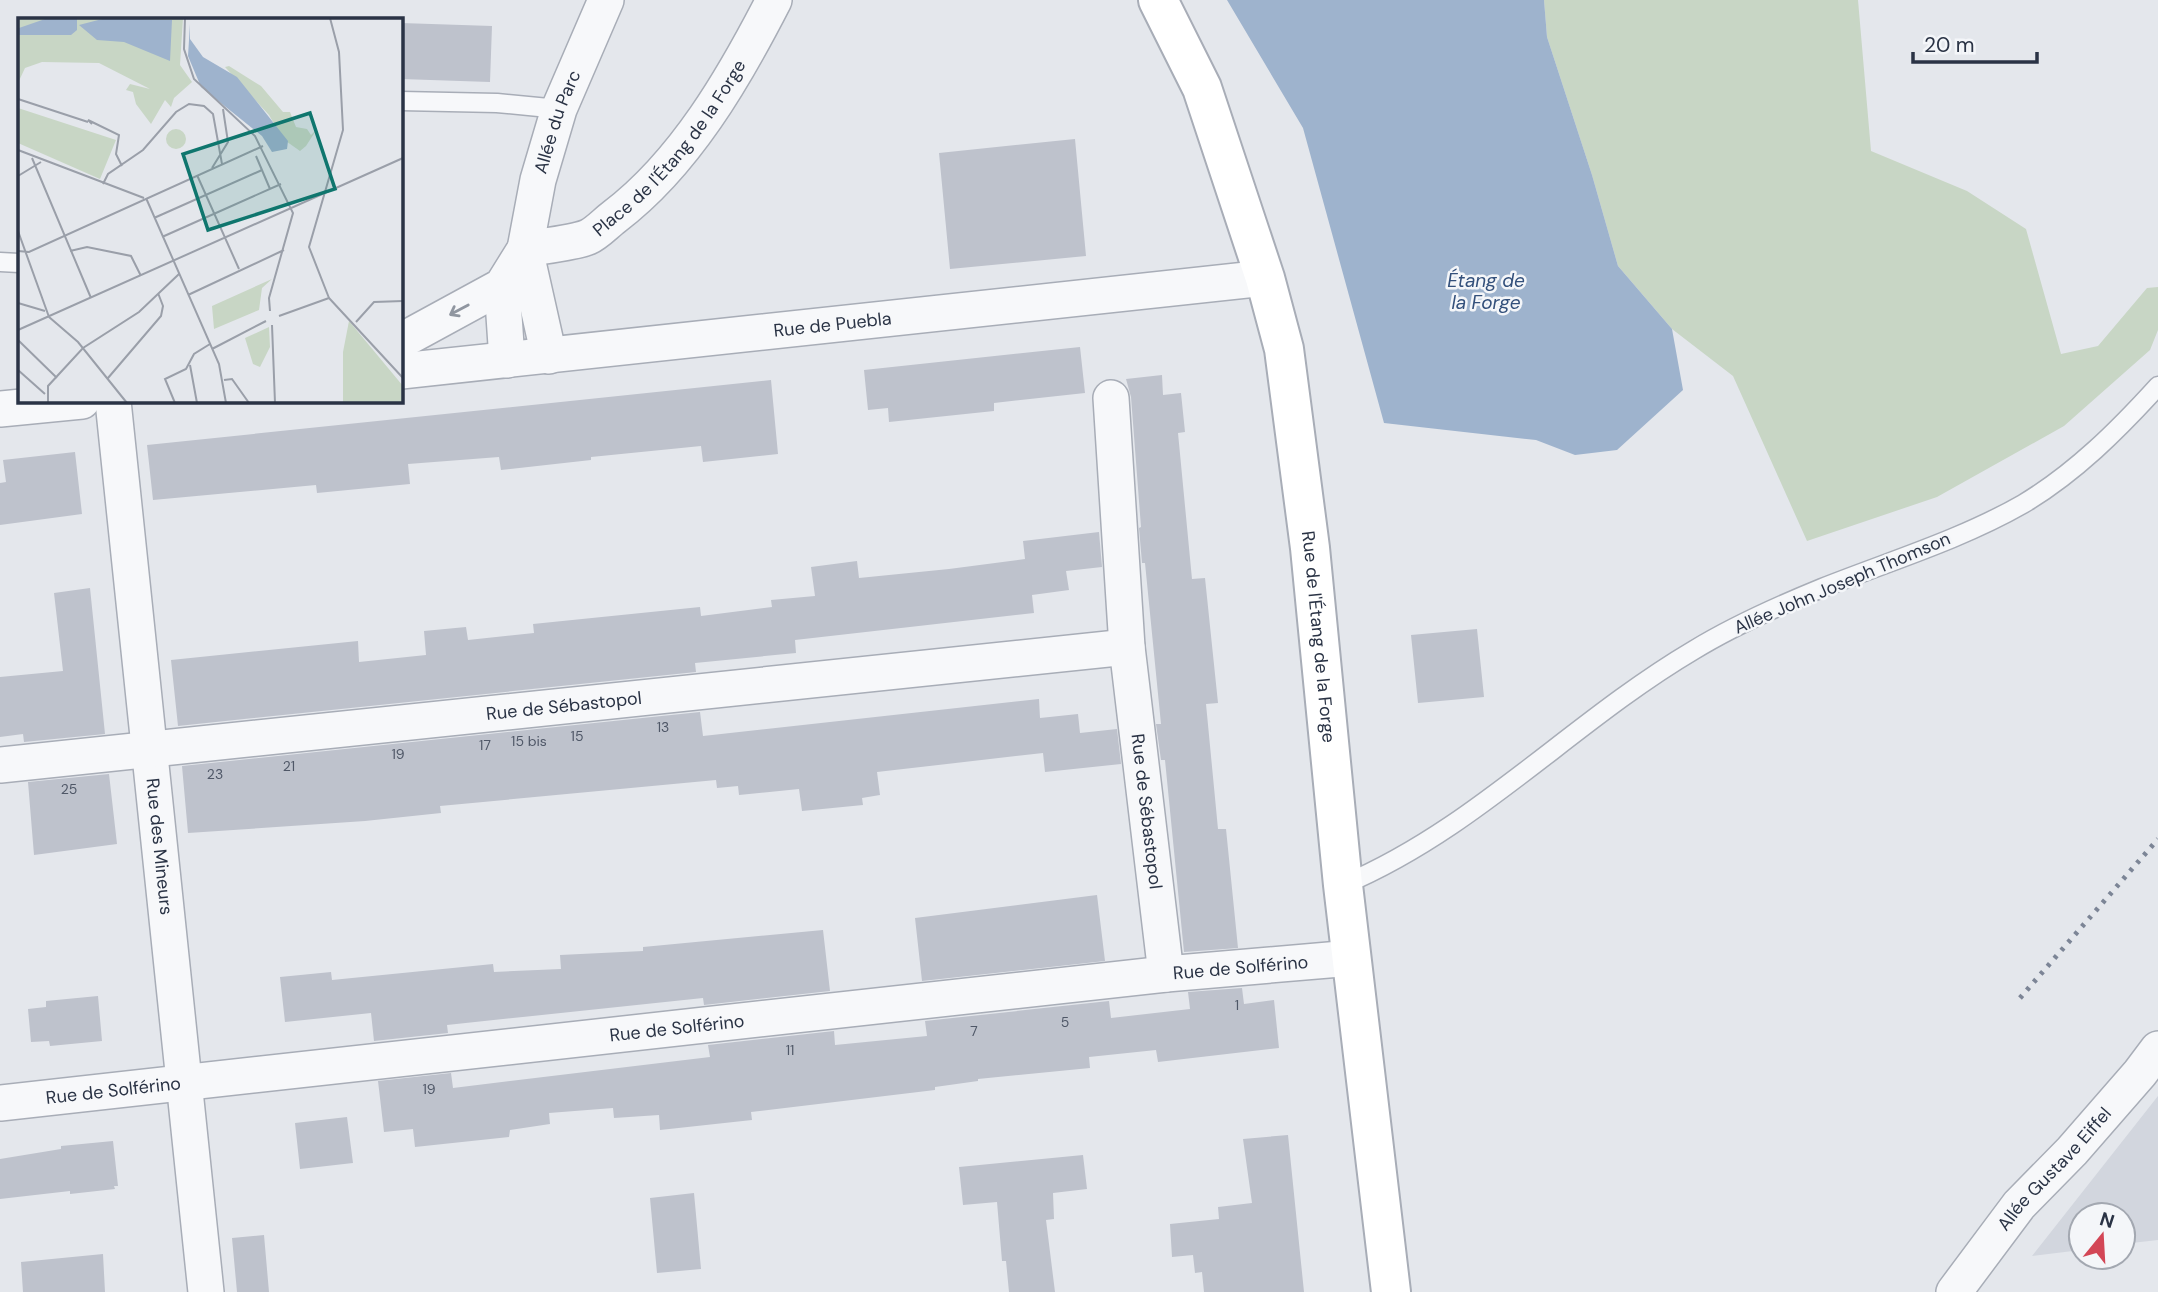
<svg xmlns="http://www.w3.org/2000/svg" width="2158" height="1292" font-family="'DM Sans',sans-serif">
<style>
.built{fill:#d2d6de}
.green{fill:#c8d6c5}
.water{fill:#9eb3cd}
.building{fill:#bec2cc}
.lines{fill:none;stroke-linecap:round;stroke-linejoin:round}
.lane-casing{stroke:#a8adb7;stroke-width:21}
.street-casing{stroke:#a8adb7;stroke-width:38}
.secondary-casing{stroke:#a8adb7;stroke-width:42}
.lane{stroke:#f7f8fa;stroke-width:18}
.street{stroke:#f7f8fa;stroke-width:35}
.secondary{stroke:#fff;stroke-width:38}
.rail{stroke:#7c8596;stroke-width:5;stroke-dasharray:3.5 7;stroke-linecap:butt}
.oneway{stroke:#9096a0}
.labels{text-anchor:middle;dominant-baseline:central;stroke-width:5;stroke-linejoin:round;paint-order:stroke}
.number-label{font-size:14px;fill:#4f5767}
.street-label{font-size:18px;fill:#2a3345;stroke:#f4f6f9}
.water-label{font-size:19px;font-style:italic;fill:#33507b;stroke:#f4f6f9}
.inset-road{fill:none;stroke:#9a9fa9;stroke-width:2}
.view{fill:#0f766e;fill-opacity:0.15;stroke:#0f766e;stroke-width:3.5}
.inset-edge{fill:none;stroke:#2a3345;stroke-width:3.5}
</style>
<rect width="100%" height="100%" fill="#e4e7ec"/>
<path class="built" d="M2158,1096V1240L2123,1244V1215H2081V1250L2032,1256Z"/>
<path class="green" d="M1544,0H1858L1871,151L1967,191L2026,229L2061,354L2098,346L2147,288L2158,287V330L2150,350L2064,426L1937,497L1807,541L1733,376L1672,329L1618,266L1592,175L1547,37Z"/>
<path class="water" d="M1227,0H1544L1547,37L1592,175L1618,266L1672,329L1683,390L1617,450L1575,455L1536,440L1384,423L1303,128Z"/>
<path class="building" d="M401,23L492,26L490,82L401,79Z
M1075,139L1086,256L950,269L939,153Z
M1080,347L1085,393L994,403V411L889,422L888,408L868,410L864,370Z
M1162,375L1163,395L1181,393L1185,432L1178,433L1192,579L1205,578L1218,703L1206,704L1218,829H1226L1238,948L1184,952L1165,760H1161L1156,724H1161L1145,563H1142L1139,528L1141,527L1131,397L1126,379Z
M771,380L778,454L703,462L701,446L591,457V460L501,470L499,457L408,464L410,484L317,493L316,485L153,500L147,445Z
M75,452L82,514L0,525V483L6,482L3,460Z
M1099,532L1102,567L1066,571L1069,590L1032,595L1034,613L795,640L796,653L695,663L696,672L178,726L171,660L358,641L359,662L426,655L424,631L466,627L468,640L534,633L533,624L700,607L701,616L772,607L771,600L815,596L811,567L857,561L859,578L949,569L1025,559L1023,541Z
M90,588L105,734L24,742L23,734L0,737V677L63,671L54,593Z
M1477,629L1484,697L1418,703L1411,635Z
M1039,699L1040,718L1078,714L1080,733L1117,729L1121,764L1045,772L1043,753L877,772L880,795L862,798L863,805L802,811L799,789L739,795L738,786L717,788L716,780L440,806L441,813L365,821L188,833L182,766L700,712L703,736Z
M109,774L117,844L34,855L28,782Z
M1097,895L1105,961L922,981L915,918Z
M823,930L830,991L704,1005L703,998L447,1025L448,1033L374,1041L371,1013L285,1022L280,977L331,972L332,980L493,964L494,972L561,969L560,955L643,951V947Z
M1242,988L1244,1004L1274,1000L1279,1048L1158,1062L1156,1050L1089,1057L1090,1068L978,1079V1081L935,1087V1090L751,1112L752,1120L660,1130L659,1115L614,1118L613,1108L549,1113L550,1124L510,1130L509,1137L415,1147L413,1129L384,1132L378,1081L451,1073L453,1088L710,1057L708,1045L834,1031L835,1045L927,1036L925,1021L1109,1001L1111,1018L1190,1009L1188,992Z
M98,996L102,1041L50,1046L49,1041L31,1042L28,1009L46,1007V1001Z
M347,1117L353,1163L300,1169L295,1123Z
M1288,1135L1304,1292H1204L1202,1272L1195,1273L1193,1255L1172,1257L1170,1224L1219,1219L1218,1207L1252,1203L1243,1139Z
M113,1141L118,1186H114L115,1189L70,1194V1191L0,1199V1159L61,1149V1146Z
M1083,1155L1087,1189L1053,1193L1054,1219L1046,1220L1055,1292H1009L1006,1261H1002L997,1202L963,1205L959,1167Z
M694,1193L701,1269L657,1273L650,1198Z
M264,1235L269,1292H237L232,1238Z
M103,1254L105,1292H23L21,1262Z"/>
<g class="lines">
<defs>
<path id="lane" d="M401,101L497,103L559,109
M0,262L19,263
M1343,885C1474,830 1572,722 1694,650C1735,625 1778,606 1822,588C1890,561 1960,540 2023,504C2075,473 2118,430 2158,386"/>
<g id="street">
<path id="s1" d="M525,249C542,246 574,243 588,237C597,233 606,223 614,217C685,163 734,78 774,0"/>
<path d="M525,249L549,356"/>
<path d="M502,286L507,360"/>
<path id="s2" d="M401,341L502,286L525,249L538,180L559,109L606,0"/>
<path id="s3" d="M401,371L1265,278"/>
<path id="s4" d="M1111,398L1127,647L1166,974"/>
<path id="s5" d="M113,401L206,1292"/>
<path d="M0,409L82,401"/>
<path id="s6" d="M0,765L1127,647"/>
<path id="s7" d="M0,1103L1166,974L1352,958"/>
<path id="s8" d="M1954,1292L2019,1205L2072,1151L2140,1073L2158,1049"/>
</g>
<g id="secondary">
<path id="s9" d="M1158,0L1202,88L1265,278L1284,349L1310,548L1343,885L1391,1292"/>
</g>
</defs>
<use href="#lane" class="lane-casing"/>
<use href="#street" class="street-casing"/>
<use href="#secondary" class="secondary-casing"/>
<use href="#lane" class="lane"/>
<use href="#street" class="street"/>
<use href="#secondary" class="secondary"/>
<path class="rail" d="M2020,998L2158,839"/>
</g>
<defs><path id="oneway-shaft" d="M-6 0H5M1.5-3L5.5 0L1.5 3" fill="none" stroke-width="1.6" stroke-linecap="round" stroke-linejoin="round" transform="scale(1.75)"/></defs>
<use class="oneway" href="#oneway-shaft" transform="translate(459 310) rotate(152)"/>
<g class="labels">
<g class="number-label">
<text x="663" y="727">13</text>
<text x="577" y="736">15</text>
<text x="529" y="741">15 bis</text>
<text x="485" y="745">17</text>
<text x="398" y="754">19</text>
<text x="289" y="766">21</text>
<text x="215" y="774">23</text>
<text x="69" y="789">25</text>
<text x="1237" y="1005">1</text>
<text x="1065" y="1022">5</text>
<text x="974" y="1031">7</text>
<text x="790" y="1050">11</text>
<text x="429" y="1089">19</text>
</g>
<g class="street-label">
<text stroke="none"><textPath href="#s2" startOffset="290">Allée du Parc</textPath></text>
<text stroke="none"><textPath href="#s1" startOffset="186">Place de l'Étang de la Forge</textPath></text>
<text stroke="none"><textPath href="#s3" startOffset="434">Rue de Puebla</textPath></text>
<text transform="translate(1842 583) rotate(-23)">Allée John Joseph Thomson</text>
<text stroke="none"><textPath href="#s9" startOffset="662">Rue de l'Étang de la Forge</textPath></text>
<text stroke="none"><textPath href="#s6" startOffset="567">Rue de Sébastopol</textPath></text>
<text stroke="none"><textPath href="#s4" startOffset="415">Rue de Sébastopol</textPath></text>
<text stroke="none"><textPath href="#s5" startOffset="448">Rue des Mineurs</textPath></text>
<text stroke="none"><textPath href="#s7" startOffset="1248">Rue de Solférino</textPath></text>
<text stroke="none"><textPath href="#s7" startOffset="681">Rue de Solférino</textPath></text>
<text stroke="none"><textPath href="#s7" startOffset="114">Rue de Solférino</textPath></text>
<text stroke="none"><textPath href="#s8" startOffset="159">Allée Gustave Eiffel</textPath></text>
</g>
<g class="water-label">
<text x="1486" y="280">Étang de<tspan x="1486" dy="22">la Forge</tspan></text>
</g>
</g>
<g transform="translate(18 18)">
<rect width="385" height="385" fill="#e4e7ec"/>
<path d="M0,0H165L162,47L174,64L156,80L153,89L147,82L133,106L118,86L115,74L108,72L112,66L132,71L81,45L24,44L7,50L0,65ZM211,48L243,68L265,94H272L278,109L289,111L293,117L299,111L288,128L282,133L265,121L251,97L207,49ZM0,90L98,122L82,161L0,125ZM148 121a10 10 0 1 1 20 0a10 10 0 1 1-20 0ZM254,261L244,270L241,292L196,311L194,288ZM331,303L385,368V385H325V334ZM251,309L252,329L242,349L235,346L227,320Z" fill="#c8d6c5"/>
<path d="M30,0L59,1V12L53,17H0L1,10ZM88,0L154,2L152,43L106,24L79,22L61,7ZM172,6V21L185,39L219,59L270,123L269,131L254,134L244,118L183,69L170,38Z" fill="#9eb3cd"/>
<path class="inset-road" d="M167,0L166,31L176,61L237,118L275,195L251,280L252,293M0,81L70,104M74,106L70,102L101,117L98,136L104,148M0,132L126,180M238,138L252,171M14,140L73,280M194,150L210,124L205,91M179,157L221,251M0,158L23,144M85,166L90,156L125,132L158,94L171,86L186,88L195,96L204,146M128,180L201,346L208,385M136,200L244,152M0,213L31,299M144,219L263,166M0,233L11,234L245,128M52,233L69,229L113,238L123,258M170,277L266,232M311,280L291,229L325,112L321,34L312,0M311,280L385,360M0,285L27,293M261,298L311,280M31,299L60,324L109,385M338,304L356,284L385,283M254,307L257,385M0,312L385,140M0,322L39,360M194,331L248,303M172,347L179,385M0,352L27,376M90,360L143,298L145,288L140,275M206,362L214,361L231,385M30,385V368L65,330L121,294L161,256M157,385L147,361L168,351L176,336L192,326"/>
<path class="view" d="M292,95L317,171L190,212L165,136Z"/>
<rect width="385" height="385" class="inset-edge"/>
</g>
<g transform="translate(2102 1236) rotate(18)"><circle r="33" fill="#f4f6f9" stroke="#a3a8b1" stroke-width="2"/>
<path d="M0-5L12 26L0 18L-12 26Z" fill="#d34656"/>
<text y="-10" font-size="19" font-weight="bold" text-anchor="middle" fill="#2a3345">N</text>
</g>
<path d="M1913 52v10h124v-10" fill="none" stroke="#2a3345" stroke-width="3.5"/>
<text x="1924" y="52" font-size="21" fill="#2a3345" stroke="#f4f6f9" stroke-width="5" paint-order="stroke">20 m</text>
</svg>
